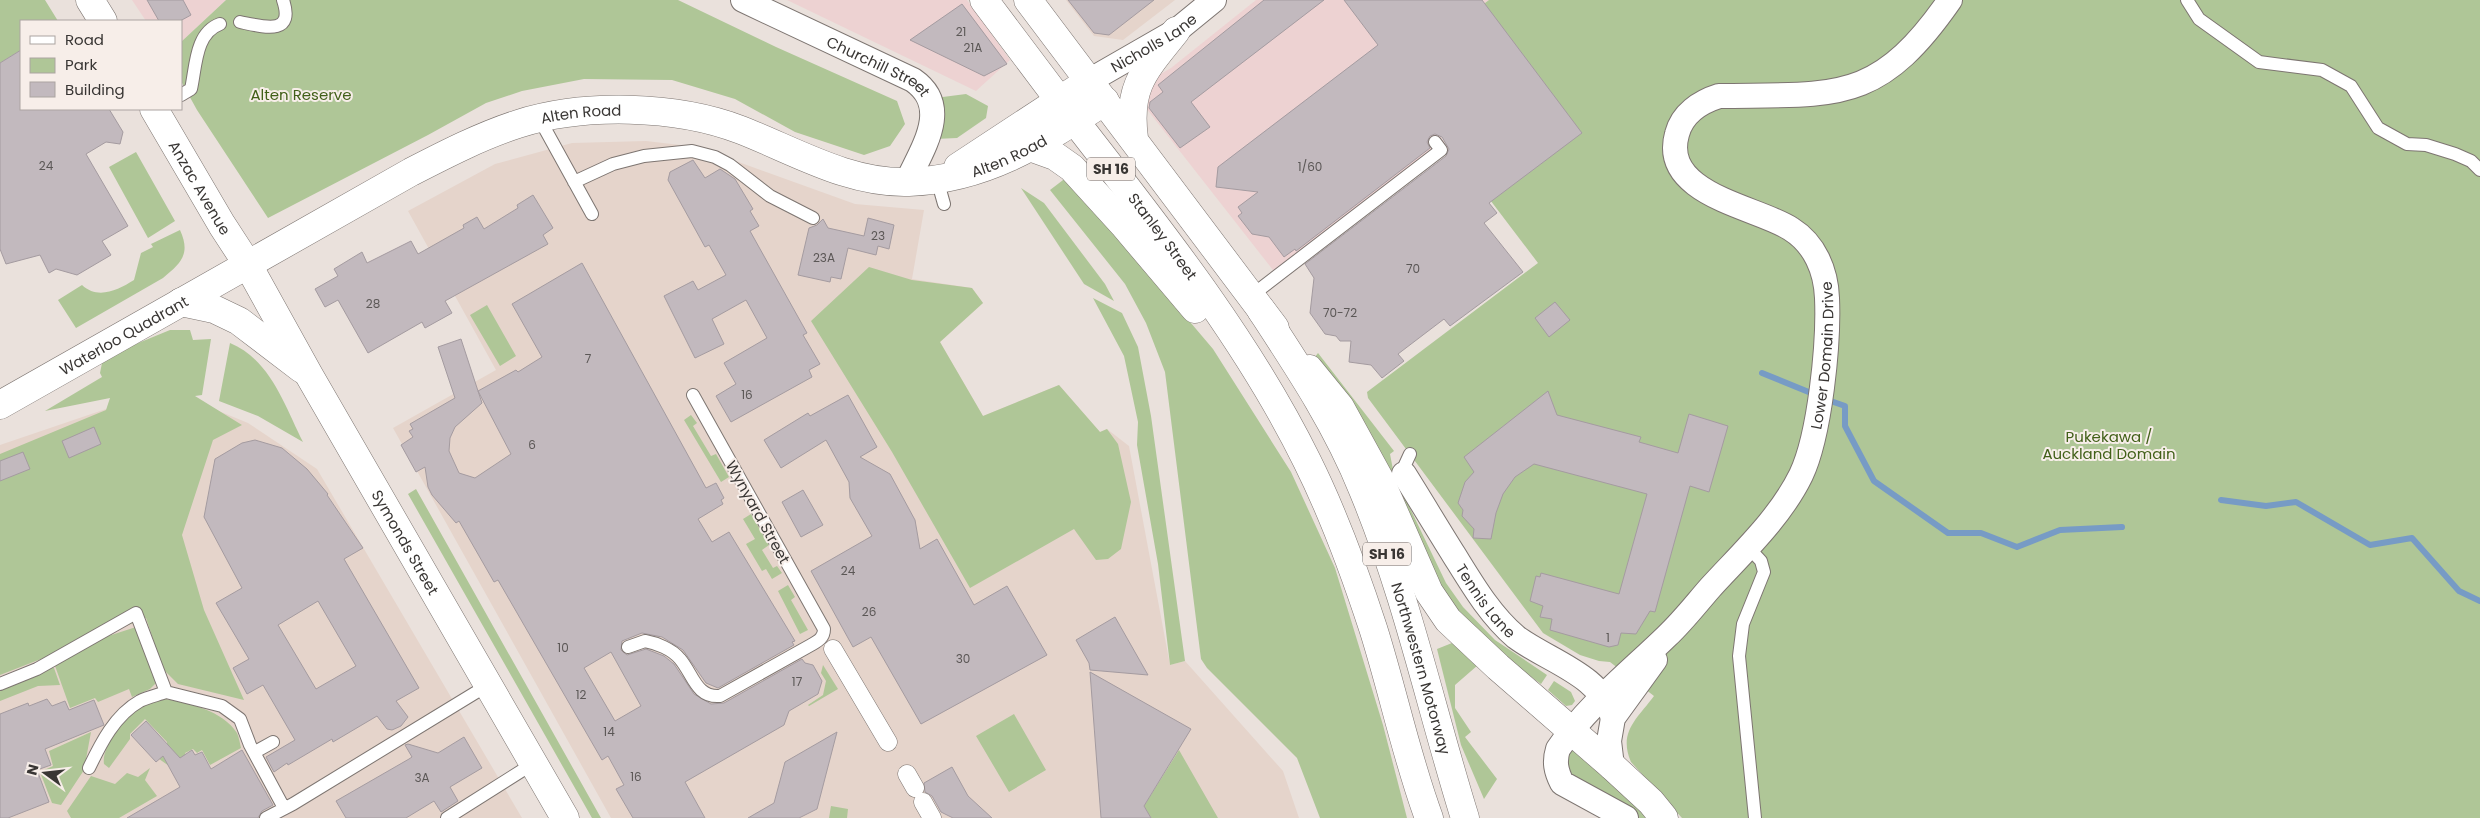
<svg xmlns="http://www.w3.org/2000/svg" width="2480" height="818" font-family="Poppins,sans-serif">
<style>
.commercial{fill:#edd2d2}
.built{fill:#e5d4cb}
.green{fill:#afc697}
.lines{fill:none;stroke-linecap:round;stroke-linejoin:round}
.stream{stroke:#779bc5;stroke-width:6}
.building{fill:#c2b9be;stroke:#a49ba0;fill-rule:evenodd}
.service-casing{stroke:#7d7571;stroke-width:14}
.pedestrian-casing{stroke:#7d7571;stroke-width:19}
.minor-casing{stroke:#7d7571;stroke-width:26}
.secondary-casing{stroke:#7d7571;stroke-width:29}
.trunk-casing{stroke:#7d7571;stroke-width:29}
.motorway-casing{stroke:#7d7571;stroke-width:29}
.service{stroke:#fff;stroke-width:12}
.pedestrian{stroke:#fff;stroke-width:18}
.minor{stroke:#fff;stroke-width:24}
.secondary{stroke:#fff;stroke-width:28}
.trunk{stroke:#fff;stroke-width:28}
.motorway{stroke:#fff;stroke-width:28}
.labels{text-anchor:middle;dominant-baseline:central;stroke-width:4;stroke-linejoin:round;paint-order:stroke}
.number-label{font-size:12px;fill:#5b5756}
.shield{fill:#f7eee9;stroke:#726d6a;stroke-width:1}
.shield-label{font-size:14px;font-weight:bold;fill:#393634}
.street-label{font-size:15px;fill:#393634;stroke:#f7eee9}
.park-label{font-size:15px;fill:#426019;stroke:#f7eee9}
</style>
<rect width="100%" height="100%" fill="#eae1dc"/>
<path class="commercial" d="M132,0H226L181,42V21H146Z
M787,0H967L1010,60L976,91Z
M1256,0H1489L1393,72L1450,150L1280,279L1146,108L1152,79L1171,68Z"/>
<path class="built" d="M1066,0H1175L1123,40L1094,36Z
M646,141L697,147L855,204L924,210L912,279L972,288L983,303L940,342L983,416L1059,385L1100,432L1107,429L1129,446L1170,665L1185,661L1283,771L1299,818H611L393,428L496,370L408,211L495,164L572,143Z
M209,407L248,423L317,469L522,818H0V445L106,409Z"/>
<path class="green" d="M0,0H45L58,21H21V50L0,63Z
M226,0H678L776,47L897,101L905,124L890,146L864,155L795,132L735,99L672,80L584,79L522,91L486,103L428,135L268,218L197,110L181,81V42Z
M1489,0H2480V818H1682L1631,762C1618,732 1637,719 1654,696L1610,662L1599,661L1580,655L1543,633L1368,398L1367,392L1538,263L1393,72Z
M966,94L988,106L986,118L957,138L935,139V98Z
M136,152L175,221L148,238L109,167Z
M1067,177L1213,349L1291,472L1335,568L1383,725L1407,818H1320L1297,758L1207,668L1201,659L1165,372L1146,323L1125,284L1050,190Z
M1021,188L1044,203L1105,284L1114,301L1084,284Z
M180,230C191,254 181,263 163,278L76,328L58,300L82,285C98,300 118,290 134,280L141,253L153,247L151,244Z
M869,267L912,280L972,288L983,303L940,342L983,416L1059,385L1100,432L1107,429L1118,444L1131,502L1121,549L1108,559L1096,560L1074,529L970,588L892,452L811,321Z
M1093,298L1122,313L1138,347L1151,416L1185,661L1170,665L1158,564L1137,445L1138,422L1124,356Z
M487,305L516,356L500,366L470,315Z
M170,330H190L193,340L211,339L202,395L195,396L242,425L213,440L182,535L204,610L244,700L178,684L163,669L146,618L0,675V454L106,410L110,398L45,411L102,377L100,373L102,363L114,353Z
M230,343C270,359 285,406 303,442L258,416L219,401Z
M1318,353L1394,451L1390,454L1394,475L1446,583L1463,607L1495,640L1547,675L1541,684L1497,652L1444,596L1312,361Z
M691,415L697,423L693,426L711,456L716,454L729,477L721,482L684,420Z
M416,489L601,818H592L408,494Z
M751,514L769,545L762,550L773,568L777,566L782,573L772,579L766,569L762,571L746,544L755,539L743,519Z
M788,585L795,597L791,600L808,630L800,634L778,591Z
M136,627L158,681L150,689L132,697L129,689L98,702L95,698L70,708L54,663L96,640Z
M1452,643L1462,649L1478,665L1455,685V708L1471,732L1465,737L1497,779L1484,799L1461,745L1437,649Z
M823,665L838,689L809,706L808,705L823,695L826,681L821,673Z
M49,668H54L60,685L38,686L0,701V691Z
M1554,681L1571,692L1575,701L1572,705L1566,706L1548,690Z
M164,699C188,702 223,711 237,733C239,737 240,744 241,748L210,765L202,750L197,753L193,749L185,753L187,757L169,766L155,756L167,745V742L145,719L130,734V739L109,768L104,764C101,747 125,718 139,709C147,704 156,701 164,699Z
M1014,714L1046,770L1009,792L976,736Z
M91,732L84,770L61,805L52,803L40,772L53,766L49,751Z
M1579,746L1648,818H1636L1567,773L1564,758L1570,747Z
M1179,750L1218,818H1151L1144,806Z
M150,768L145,780L157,796L119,818H71L67,811L91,776L115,784L127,773L138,777Z
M831,806L848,809L847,818H829Z"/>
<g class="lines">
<path class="stream" d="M1762,373L1816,395
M1825,399L1845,406V426L1874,481L1948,533H1981L2017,547L2060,530L2122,527
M2221,500L2266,506L2296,502L2370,545L2412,538L2459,591L2480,601"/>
</g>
<path class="building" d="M147,0H183L191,15L180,21H159Z
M1068,0H1154L1109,35L1094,33Z
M1264,0H1324L1191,102L1210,127L1180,148L1149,108L1150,102L1163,92L1158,85Z
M1344,0H1482L1582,133L1489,203L1497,213L1484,223L1523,272L1450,326L1444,319L1398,354L1404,361L1382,378L1371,365L1349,362L1351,341H1340L1336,336L1325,334L1310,313L1314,278L1305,264L1446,156L1449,149L1442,137L1435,134L1430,136L1427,142L1430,148L1296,251L1295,249L1284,257L1269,237L1252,234L1238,216L1242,213L1238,207L1258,192L1216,187L1218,167L1378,45Z
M962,4L1007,64L984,76L910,40Z
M21,50V109H109L123,132L120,144L106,142L86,154L128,226L102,241L111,255L77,275L56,269L49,273L40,255L6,264L0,249V63Z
M693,160L705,178L720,169L735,179L753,209L750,211L759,226L750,231L807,333L803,335L820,364L809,370L812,377L731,422L716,396L736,384L724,363L767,338L746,300L712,319L724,344L695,358L664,296L693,281L698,290L726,275L709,245L705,247L668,180L670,172Z
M533,195L553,228L543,235L548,244L445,301L452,313L425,328L422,322L368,353L338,300L325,307L315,289L338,276L334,269L362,252L367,263L411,241L418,254L464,228L463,225L477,217L484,229L518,208L517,205Z
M868,218L894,225L889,249L878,246L876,255L848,248L841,279L831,277L830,282L798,275L809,228L817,225L823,219L828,228L864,236Z
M582,263L706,488L716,483L724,498L721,500L723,504L698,519L712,542L729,532L795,641L792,642L794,645L718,688L706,683L683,650L662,637L642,633L622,641L621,650L627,655L646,649L664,656L674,664L694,694L711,704L724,703L802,659L805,663L813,665L822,681L818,694L789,711L784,725L685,782L705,818H633L616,789L624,785L608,756L602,760L498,580L494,582L459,521L456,523L432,495L428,487L425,467L416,472L401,445L413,437L409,431L413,429L410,424L455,398L438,347L461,339L478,391L516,370L518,372L542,357L512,304ZM478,391L511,454L475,478L459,473L449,451L450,438L455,427L482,403ZM611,652L641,706L615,721L584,668Z
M1555,302L1570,320L1549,337L1535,318Z
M1548,391L1557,415L1641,437L1639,442L1678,453L1689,414L1728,426L1709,492L1690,486L1655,612L1650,611L1636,634L1621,633L1618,645L1609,647L1550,630L1552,619L1540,617L1543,606L1530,601L1536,576L1540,577L1541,573L1619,594L1647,494L1534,464L1515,477L1503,494L1496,513L1491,539L1473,538L1474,529L1462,516L1463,510L1458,503L1465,482L1474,472L1464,457Z
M848,395L877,447L860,457L890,474L915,520L920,549L937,539L974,605L1007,586L1047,655L921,724L871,637L853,647L811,571L872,536L850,498L849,482L826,440L781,468L764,440L808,413L810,416Z
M94,427L101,444L69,458L62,441Z
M255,440L282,448L307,469L328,494L327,495L363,548L344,559L419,688L396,701L408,717L401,726L392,730L387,729L377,716L333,742L332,739L288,765L287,763L274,772L266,757L295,740L263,685L247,694L233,668L249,659L216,603L242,588L204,517L215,459L242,443ZM318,601L356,666L316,689L278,625Z
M23,452L30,469L0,481V461Z
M803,490L823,525L801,537L782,502Z
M1115,617L1148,675L1090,670L1089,663L1076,640Z
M1090,672L1191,729L1144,806L1151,818H1101Z
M47,699L52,706L65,701L69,710L94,700L104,725L45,749L51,765L37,770L49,802L8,818H0V714L28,703L29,706Z
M146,721L180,758L192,750L195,755L202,752L211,769L242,750L273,805L262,811L258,818H127L180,787L163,756L156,762L131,735Z
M837,732L817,809L799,818H748L774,803L785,762Z
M464,737L482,768L450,787L458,801L441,812L434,801L406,818H346L336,801L409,759L412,757L405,745L408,744L438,753Z
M952,767L968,796L992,818H953L941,812L932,796L925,792L924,783Z"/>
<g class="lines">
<defs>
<path id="service" d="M2187,0L2199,19L2259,62L2322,70L2351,86L2378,128L2407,144L2426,145L2455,154L2471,161L2480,170
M240,22C264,27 295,36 283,0
M181,95L191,89C196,67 195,33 220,24
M539,118L592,214
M937,179L944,204
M574,182L613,164L644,156L692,151L715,157L730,165L770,196L813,218
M1251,296L1441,150L1435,142
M1404,474V467L1410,454
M1748,547L1761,561L1764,572L1743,624L1739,656L1755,818
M628,647L645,641C656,643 672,649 680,659C693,674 696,698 720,696L811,645C818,641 824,638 824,629L693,395
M0,684L37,669L136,613L166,692L222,706L240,719L250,745L284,808
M255,752L273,742
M89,768C101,743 115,715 140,701C148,697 158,695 166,692
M266,818L293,804L488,685
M447,818L534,763"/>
<path id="pedestrian" d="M833,649L888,742
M907,774L915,788
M923,802L932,818"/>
<g id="minor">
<path id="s1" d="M743,0L913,80C952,107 922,149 907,182"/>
<path id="s2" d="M1089,81L1176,31L1214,0"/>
<path id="s3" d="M1404,474C1421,501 1437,528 1454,555C1472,584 1490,615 1516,637C1548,661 1602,675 1613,718"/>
<path d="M1612,766L1609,741L1613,718L1655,660"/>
<path id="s4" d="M1626,818L1562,783C1556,771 1554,762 1558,749C1588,705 1629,673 1667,636C1683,621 1696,604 1710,588C1742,553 1780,518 1801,475C1820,435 1829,343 1827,298C1826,271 1815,244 1791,229C1758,207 1660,195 1677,134C1682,114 1700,102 1719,96C1837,94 1877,105 1950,0"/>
</g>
<g id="secondary">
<path d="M90,0L103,21"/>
<path id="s5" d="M154,109L222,225L248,265L309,375L565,818"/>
<path d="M958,167L1089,81"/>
<path d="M181,302L214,309L239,321L302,369"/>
<path id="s6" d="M0,405L411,172C446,154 481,136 518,124C584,103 676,105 741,130C795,151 849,184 909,182C987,179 1042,142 1105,101"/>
<path d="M1612,766L1651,802L1664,818"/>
</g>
<path id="trunk" d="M984,0L1075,121
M1028,0L1275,328
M1134,138C1127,86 1145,70 1176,31
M1309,369L1340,407L1379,478L1429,592L1448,620L1498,667L1612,766"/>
<g id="motorway">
<path id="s7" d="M1075,121C1158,228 1247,339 1307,461C1333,513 1355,573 1373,628C1393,691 1406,756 1429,818"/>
<path d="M1030,147L1055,156L1072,168L1123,224L1195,309"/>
<path id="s8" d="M1261,310C1299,368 1337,425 1363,490C1407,596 1431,709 1465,818"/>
</g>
</defs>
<use href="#service" class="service-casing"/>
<use href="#pedestrian" class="pedestrian-casing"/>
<use href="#minor" class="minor-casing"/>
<use href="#secondary" class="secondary-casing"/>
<use href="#trunk" class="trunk-casing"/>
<use href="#motorway" class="motorway-casing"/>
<use href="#service" class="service"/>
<use href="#pedestrian" class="pedestrian"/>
<use href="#minor" class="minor"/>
<use href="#secondary" class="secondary"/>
<use href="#trunk" class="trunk"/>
<use href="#motorway" class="motorway"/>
</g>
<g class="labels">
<g class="number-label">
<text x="961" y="31">21</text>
<text x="973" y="47">21A</text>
<text x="46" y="165">24</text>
<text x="1310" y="166">1/60</text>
<text x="878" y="235">23</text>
<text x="824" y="257">23A</text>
<text x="1413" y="268">70</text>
<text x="373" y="303">28</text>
<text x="1340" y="312">70-72</text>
<text x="588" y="358">7</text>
<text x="747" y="394">16</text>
<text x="532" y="444">6</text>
<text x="848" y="570">24</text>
<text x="869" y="611">26</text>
<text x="1608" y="637">1</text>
<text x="563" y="647">10</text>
<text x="963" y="658">30</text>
<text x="797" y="681">17</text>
<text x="581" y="694">12</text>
<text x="609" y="731">14</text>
<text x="636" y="776">16</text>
<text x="422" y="777">3A</text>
</g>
<g class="shield">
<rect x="1087" y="157.5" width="48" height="23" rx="4"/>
<rect x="1363" y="542.5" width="48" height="23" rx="4"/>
</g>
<g class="shield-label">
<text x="1111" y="169">SH 16</text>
<text x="1387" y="554">SH 16</text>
</g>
<g class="street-label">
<text stroke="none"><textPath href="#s2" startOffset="75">Nicholls Lane</textPath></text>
<text stroke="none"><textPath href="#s1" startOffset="151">Churchill Street</textPath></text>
<text stroke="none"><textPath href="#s6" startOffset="654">Alten Road</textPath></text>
<text stroke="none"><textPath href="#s6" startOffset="1098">Alten Road</textPath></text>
<text stroke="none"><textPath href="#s5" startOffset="91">Anzac Avenue</textPath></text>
<text stroke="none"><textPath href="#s7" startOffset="145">Stanley Street</textPath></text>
<text stroke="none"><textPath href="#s6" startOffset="142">Waterloo Quadrant</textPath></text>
<text stroke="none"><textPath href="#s4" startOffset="598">Lower Domain Drive</textPath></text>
<text transform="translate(758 512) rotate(61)">Wynyard Street</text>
<text stroke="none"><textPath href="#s5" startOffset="501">Symonds Street</textPath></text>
<text stroke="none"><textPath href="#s3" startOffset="151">Tennis Lane</textPath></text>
<text stroke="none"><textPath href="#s8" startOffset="395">Northwestern Motorway</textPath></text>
</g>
<g class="park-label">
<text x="301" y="94">Alten Reserve</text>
<text x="2109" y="436">Pukekawa /<tspan x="2109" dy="17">Auckland Domain</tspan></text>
</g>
</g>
<rect x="20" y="20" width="162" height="90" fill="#f7eee9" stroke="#aba4a1"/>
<rect x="30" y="36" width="25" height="8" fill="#ffffff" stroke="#aba4a1"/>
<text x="65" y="45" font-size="15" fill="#393634">Road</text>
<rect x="30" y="58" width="25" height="15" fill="#afc697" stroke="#aba4a1"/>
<text x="65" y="70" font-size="15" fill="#393634">Park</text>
<rect x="30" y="82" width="25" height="15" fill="#c2b9be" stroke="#aba4a1"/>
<text x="65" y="95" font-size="15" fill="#393634">Building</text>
<g transform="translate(45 773) rotate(285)" stroke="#f7eee9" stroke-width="4" paint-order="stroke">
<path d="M0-4L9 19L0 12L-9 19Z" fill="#393634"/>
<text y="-8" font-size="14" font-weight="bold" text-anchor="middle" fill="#393634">N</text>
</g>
</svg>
